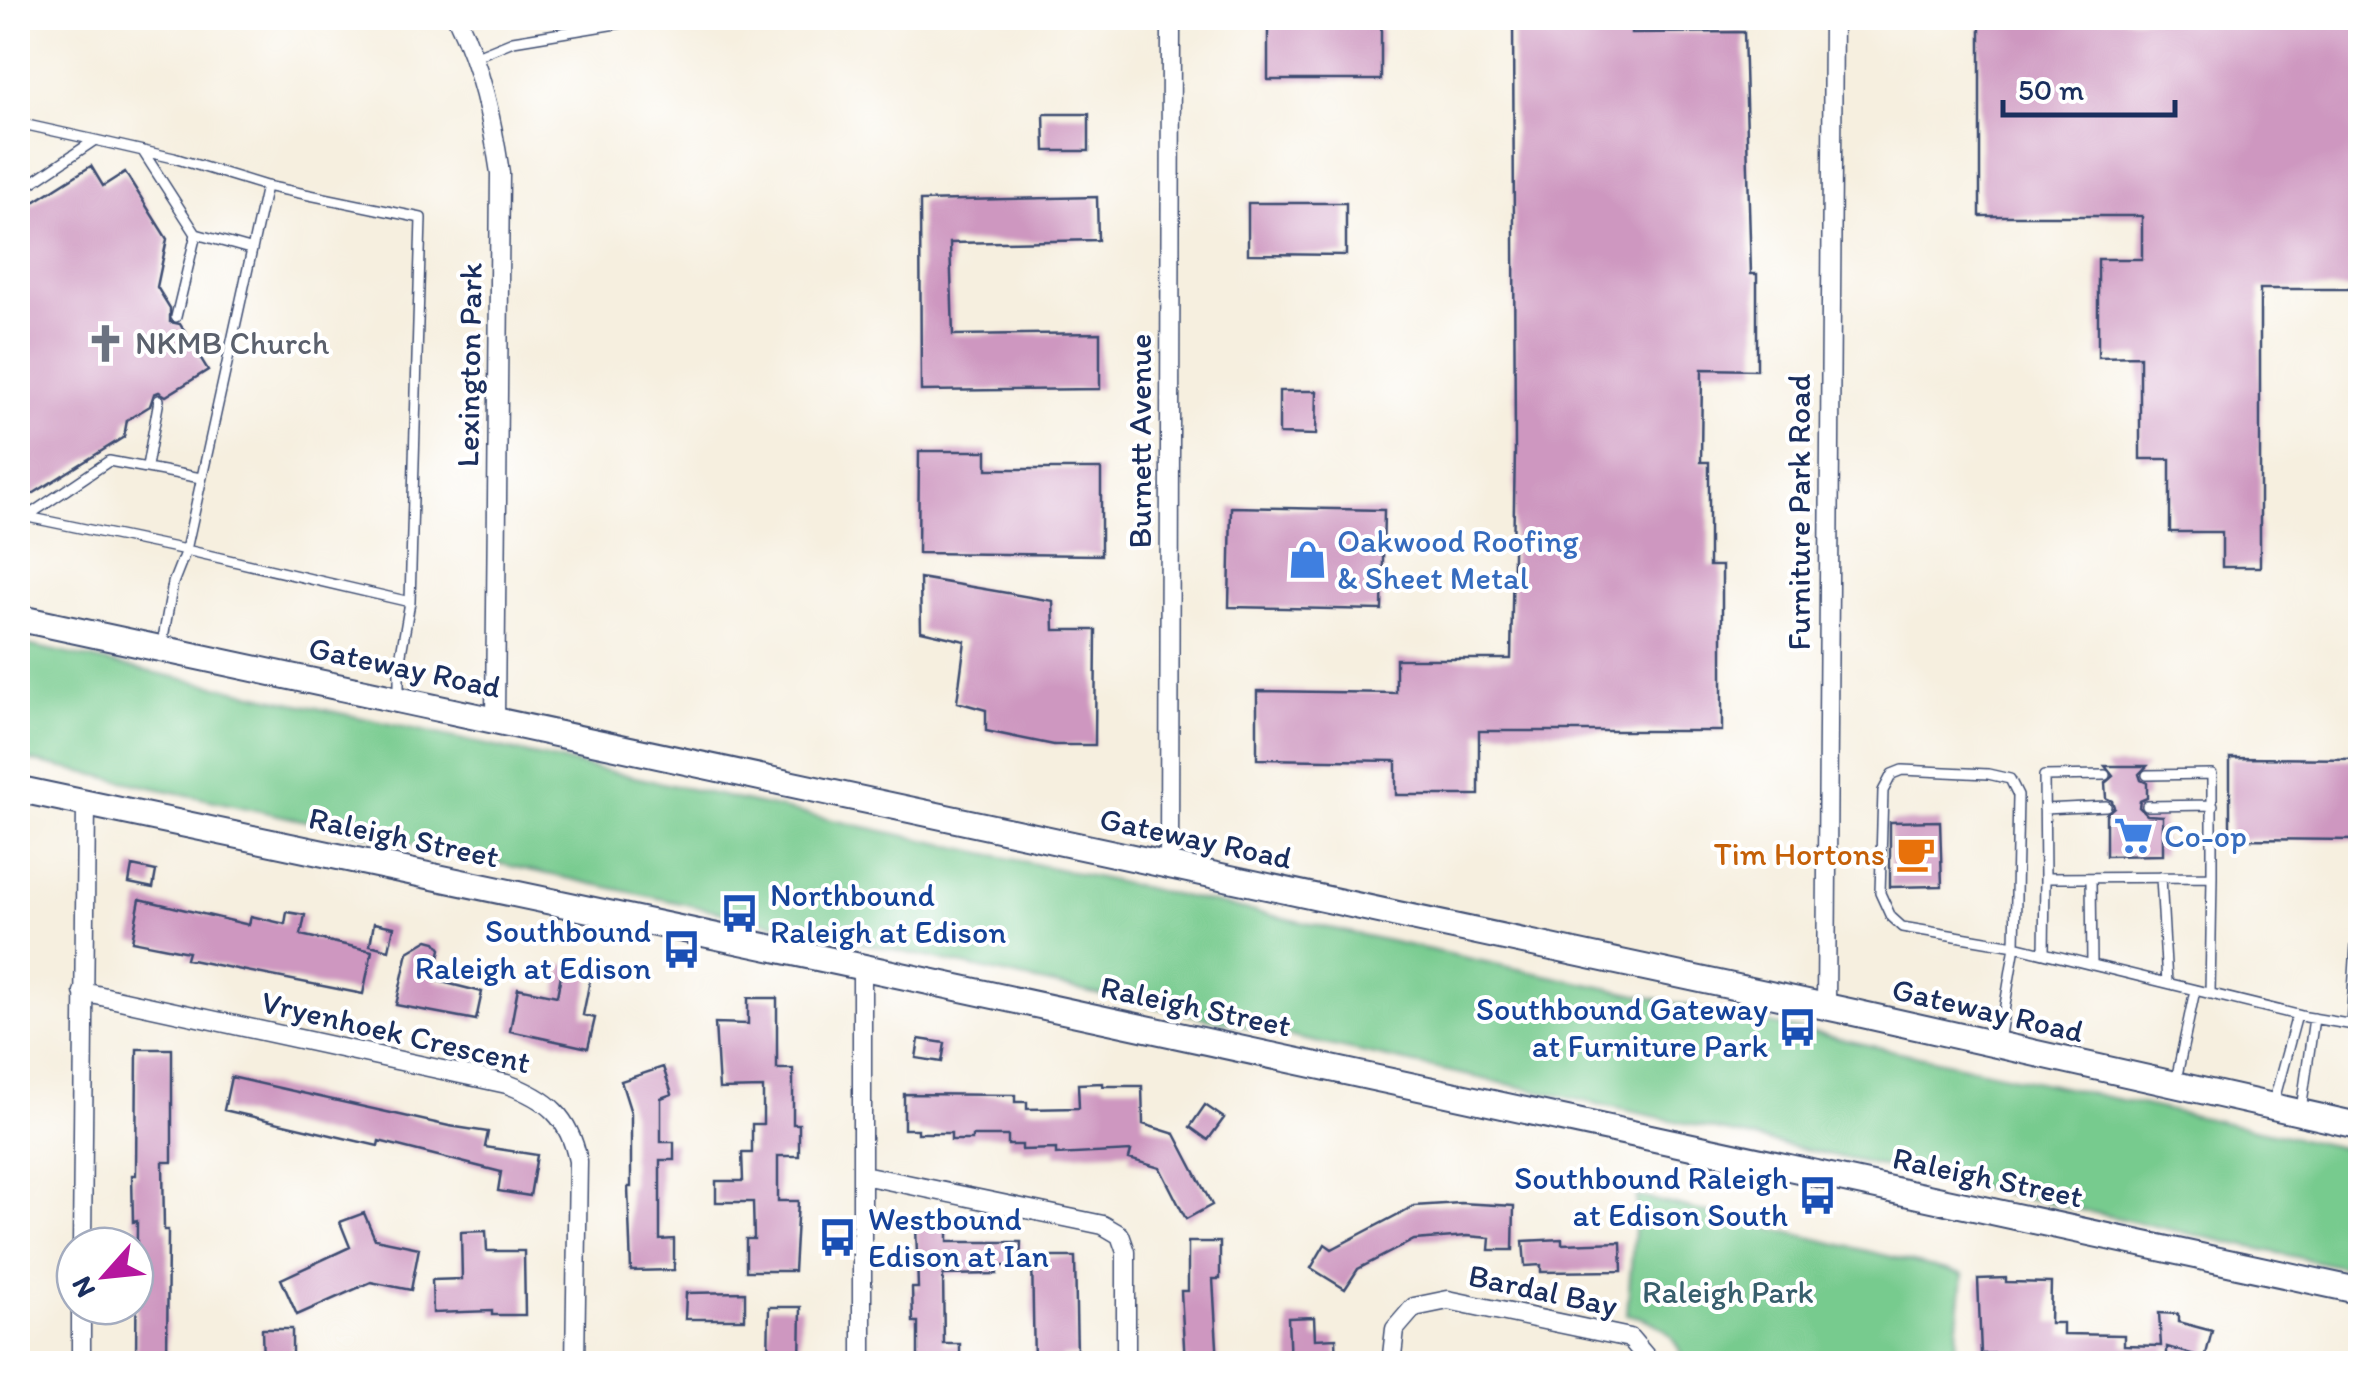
<svg xmlns="http://www.w3.org/2000/svg" width="2378" height="1381" font-family="Itim,sans-serif">
<style>
.green{fill:#77cb8e;stroke:#497d76;stroke-width:2.5}
.building{fill:#ce97c0}
.lines{fill:none;stroke-linecap:round;stroke-linejoin:round}
.lane-casing{stroke:#3c4c71;stroke-width:12}
.street-casing{stroke:#3c4c71;stroke-width:21}
.secondary-casing{stroke:#3c4c71;stroke-width:29}
.lane{stroke:#fff;stroke-width:9}
.street{stroke:#fff;stroke-width:18}
.secondary{stroke:#fff;stroke-width:25}
.labels{text-anchor:middle;dominant-baseline:central;stroke-width:8;stroke-linejoin:round;paint-order:stroke}
.worship-label{font-size:32px;fill:#5b616d;stroke:#fff;text-anchor:start}
.street-label{font-size:32px;fill:#1b2f5e;stroke:#fff}
.shop-label{font-size:32px;fill:#366cbe;stroke:#fff;text-anchor:start}
.food-label{font-size:32px;fill:#c56008;stroke:#fff;text-anchor:end}
.transit-label{font-size:32px;fill:#164399;stroke:#fff;text-anchor:end}
.park-label{font-size:32px;fill:#375e6c;stroke:#fff}
</style>
<rect width="100%" height="100%" fill="#fff"/>
<filter id="ink" filterUnits="userSpaceOnUse"><feTurbulence type="fractalNoise" baseFrequency=".01" numOctaves="2"/><feDisplacementMap in="SourceGraphic" scale="20" xChannelSelector="R" yChannelSelector="G"/><feConvolveMatrix kernelMatrix="1 2 1 2 8 2 1 2 1" color-interpolation-filters="sRGB"/></filter>
<filter id="wash" filterUnits="userSpaceOnUse"><feTurbulence type="fractalNoise" baseFrequency=".0048" numOctaves="4" result="noise"/><feDisplacementMap in="SourceGraphic" scale="40" xChannelSelector="R" yChannelSelector="G"/><feGaussianBlur stdDeviation="2.25" result="paint"/><feColorMatrix in="noise" values="0 0 0 0 0 0 0 0 0 0 0 0 0 0 0 0 0 1.4 0 .05"/><feComposite in="paint" operator="in"/></filter>
<g filter="url(#wash)">
<rect width="100%" height="100%" fill="#f6efdf"/>
<path class="green" d="M18,643L2360,1152V1271L18,758Z
M1637,1196L1963,1274L1954,1363H1684C1676,1332 1657,1320 1627,1314Z"/>
<g id="blocks">
<path class="building" d="M1268,18H1381V80H1268Z
M1513,18H1631V33L1744,32L1751,274H1757V370L1702,369L1701,462H1709V566H1722V731H1479V795H1396V761L1257,759V691L1396,693V659H1511L1515,451Z
M1980,18H2360V289H2260V567H2222V532H2170V459H2140V356L2098,357V259H2142V216H1980Z
M1044,114H1089V151H1045Z
M91,166L103,186L125,172L167,239L157,287L170,308V322L180,324L208,370L166,396L159,392L154,394L150,406L127,420L124,437L18,503V212Z
M1097,197L1098,240L950,243L953,335L1100,333V389L921,391L920,201Z
M1248,203H1346V255L1248,254Z
M1279,391H1317L1316,435L1279,434Z
M919,451H987V469H1101V555L918,553Z
M1231,507L1384,510L1382,610L1229,607Z
M920,578L1053,601L1054,630H1096L1095,745H1054L986,731V710L957,702L965,641L921,631Z
M2230,758L2360,759V840L2230,839Z
M2105,766H2147L2139,774L2141,780L2147,783V798L2140,801L2139,807L2147,815L2163,816V855L2106,856V814L2114,807L2112,801L2106,798L2105,783L2113,776Z
M1940,821L1942,886L1890,887V822Z
M132,866L156,871L153,888L129,883Z
M140,899L249,925L251,916L285,924L287,912L305,915L301,935L372,951L363,994L186,959L188,952L132,941Z
M374,923L394,927L389,950L370,945Z
M428,940L436,942L441,949L434,980L482,992L476,1020L396,1005L408,952Z
M563,964L592,970L583,1015L595,1018L588,1048L510,1031L518,988L557,996Z
M748,998H777V1069H793V1124H799V1156H778V1201H798L794,1271H746V1239H754L753,1202H716V1181H743L742,1153H752V1124H763V1088L719,1089L715,1023L748,1024Z
M919,1039L945,1043L942,1062L916,1058Z
M137,1049H172V1162H163L164,1230H168L167,1364H136L137,1221L133,1222L132,1175H136Z
M663,1067L672,1094L661,1098V1142H674V1160H660V1240L674,1239V1270L631,1271L628,1187H631V1113L621,1081Z
M231,1077L449,1126L488,1132L485,1147L537,1155L530,1196L498,1191L501,1172L379,1141L378,1146L224,1110Z
M1103,1083V1086H1142L1143,1124L1175,1134L1212,1205L1186,1219L1160,1168L1129,1159L1131,1151L1056,1155V1149L1022,1150V1145H1008V1136H972V1140H951V1133H918V1129H904V1094L1015,1095V1102H1027V1109L1079,1108L1078,1084Z
M1205,1105L1224,1118L1208,1140L1190,1127Z
M1460,1203L1514,1206L1513,1250H1489L1490,1238L1467,1236L1414,1240L1358,1269L1345,1289L1311,1268L1325,1244L1332,1249L1414,1206Z
M364,1213L375,1239L419,1248L411,1290L371,1282L297,1315L281,1279L350,1247L340,1222Z
M948,1224V1242H1021L1020,1266H996L997,1274L943,1275L944,1344H960V1364H918V1322H913L912,1288H918L916,1225Z
M486,1231L487,1251H524L525,1315H492V1311L433,1313L432,1280L462,1279L461,1232Z
M1562,1239V1244L1621,1242L1622,1271L1541,1272V1265L1525,1266L1523,1241Z
M1188,1242H1220V1279H1213L1218,1364H1185L1181,1291H1188Z
M1032,1257H1075L1077,1356H1062V1364H1034Z
M2006,1278V1282L2051,1283L2050,1323H2063V1334L2124,1335V1345L2161,1346L2159,1313L2178,1314V1322L2212,1331L2205,1358L2167,1347V1364H2032V1353L1981,1354L1978,1279Z
M745,1292V1319H685L686,1293Z
M769,1307H801L800,1364H768Z
M1314,1317L1315,1339L1336,1338L1337,1364H1290L1288,1318Z
M262,1329H292V1364H263Z"/>
</g>
</g>
<g filter="url(#ink)">
<use href="#blocks" fill-opacity="0" stroke="#3c4c71" stroke-width="2.5"/>
<g class="lines">
<defs>
<path id="lane" d="M474,57L513,41L652,18
M18,123L95,140
M144,153L196,234L250,249
M18,192L95,140L174,158L266,186
M176,317L196,234
M147,466L159,400
M18,515L186,550L266,186L421,218L410,602L399,665V696
M26,517L109,461L201,478
M162,644L173,583L186,550L410,602
M2147,775L2212,774V877
M2147,806L2213,805
M2044,809L2106,806
M2161,877L2167,983
M2045,878L2044,776L2105,775
M2091,878L2092,965
M2044,953L2045,878L2212,877L2210,994
M2351,1024L2357,928L2356,880
M1999,1041L2015,946L2018,795L2010,779L1988,774L1902,770L1892,774L1883,791L1880,893L1891,917L1902,927L2015,946L2306,1017L2360,1026
M2176,1080L2195,990
M2273,1104L2297,1015
M2301,1110L2314,1018"/>
<path id="street" d="M457,18C481,67 492,119 500,173L495,719
M1169,865L1171,18
M83,992L507,1084C547,1099 569,1116 578,1161L575,1364
M1826,1008L1833,18
M863,1175L1103,1225L1120,1235L1126,1252V1364
M82,1246L86,803
M81,1364V1306
M862,1364V967
M1391,1364L1395,1329L1414,1307L1448,1300L1630,1338L1652,1364"/>
<path id="secondary" d="M18,618L1856,1013L2360,1126
M18,789L862,967L2360,1291"/>
</defs>
<use href="#lane" class="lane-casing"/>
<use href="#street" class="street-casing"/>
<use href="#secondary" class="secondary-casing"/>
<use href="#lane" class="lane"/>
<use href="#street" class="street"/>
<use href="#secondary" class="secondary"/>
</g>
</g>
<defs>
<symbol id="church-bare" viewBox="-9 -9 18 18"><path d="M-1.2-6h2.4v3.5h3.3v2.4h-3.3V6h-2.4V-.1h-3.3v-2.4h3.3Z" fill="#6b7280" stroke="#fff" stroke-width="2.5" paint-order="stroke"/></symbol>
<symbol id="shop-bare" viewBox="-9 -9 18 18"><path d="M-5-2.5h2.3a2.7 3.5 0 0 1 5.4 0H5L5.5 6h-11ZM-1.5-2.5h3a1.5 2.3 0 0 0-3 0Z" fill="#3f7fe0" stroke="#fff" stroke-width="2.5" paint-order="stroke"/></symbol>
<symbol id="supermarket-bare" viewBox="-9 -9 18 18"><path d="M-6-5.5h2.5l.6 2H6L4.5 2H-2.5L-4.4-4H-6ZM-1.5 3.2a1.3 1.3 0 1 0 .1 0ZM3 3.2a1.3 1.3 0 1 0 .1 0Z" fill="#3f7fe0" stroke="#fff" stroke-width="2.5" paint-order="stroke"/></symbol>
<symbol id="cafe-bare" viewBox="-9 -9 18 18"><path d="M-5.5-4.5H6V0H3Q3 3.5 0 3.5H-2.5Q-5.5 3.5-5.5 0ZM3-3.2v2h1.7v-2ZM-6 4.5H4V6H-6Z" fill="#e8710a" stroke="#fff" stroke-width="2.5" paint-order="stroke"/></symbol>
<symbol id="bus-bare" viewBox="-9 -9 18 18"><path d="M-5-6H5V4H4V6H2V4H-2V6H-4V4H-5ZM-3.5-4V0h7V-4ZM-3.5 1.2v1.5H-2V1.2ZM2 1.2v1.5H3.5V1.2Z" fill="#1a4fb4" stroke="#fff" stroke-width="2.5" paint-order="stroke"/></symbol>
</defs>
<g fill-rule="evenodd">
<use href="#church-bare" x="78" y="316" width="55" height="55"/>
<use href="#shop-bare" x="1280" y="532" width="55" height="55"/>
<use href="#supermarket-bare" x="2106" y="808" width="55" height="55"/>
<use href="#cafe-bare" x="1888" y="826" width="55" height="55"/>
<use href="#bus-bare" x="712" y="886" width="55" height="55"/>
<use href="#bus-bare" x="654" y="922" width="55" height="55"/>
<use href="#bus-bare" x="1770" y="1000" width="55" height="55"/>
<use href="#bus-bare" x="1790" y="1168" width="55" height="55"/>
<use href="#bus-bare" x="810" y="1210" width="55" height="55"/>
</g>
<g class="labels">
<g class="worship-label">
<text x="135" y="343">NKMB Church</text>
</g>
<g class="street-label">
<text transform="translate(469 365) rotate(-89)">Lexington Park</text>
<text transform="translate(1140 441) rotate(-90)">Burnett Avenue</text>
<text transform="translate(1799 512) rotate(-90)">Furniture Park Road</text>
<text transform="translate(405 667) rotate(12)">Gateway Road</text>
<text transform="translate(404 837) rotate(12)">Raleigh Street</text>
<text transform="translate(1196 838) rotate(12)">Gateway Road</text>
<text transform="translate(1196 1006) rotate(12)">Raleigh Street</text>
<text transform="translate(1988 1010) rotate(13)">Gateway Road</text>
<text transform="translate(396 1032) rotate(13)">Vryenhoek Crescent</text>
<text transform="translate(1988 1177) rotate(12)">Raleigh Street</text>
<text transform="translate(1543 1290) rotate(12)">Bardal Bay</text>
</g>
<g class="shop-label">
<text x="1337" y="541">Oakwood Roofing<tspan x="1337" dy="37">&amp; Sheet Metal</tspan></text>
<text x="2164" y="836">Co-op</text>
</g>
<g class="food-label">
<text x="1885" y="854">Tim Hortons</text>
</g>
<g class="transit-label">
<text x="770" y="895" text-anchor="start">Northbound<tspan x="770" dy="37">Raleigh at Edison</tspan></text>
<text x="651" y="931">Southbound<tspan x="651" dy="37">Raleigh at Edison</tspan></text>
<text x="1768" y="1009">Southbound Gateway<tspan x="1768" dy="37">at Furniture Park</tspan></text>
<text x="1788" y="1178">Southbound Raleigh<tspan x="1788" dy="37">at Edison South</tspan></text>
<text x="868" y="1219" text-anchor="start">Westbound<tspan x="868" dy="37">Edison at Ian</tspan></text>
</g>
<g class="park-label">
<text x="1728" y="1292">Raleigh Park</text>
</g>
</g>
<rect width="2378" height="1381" fill="none" stroke="#fff" stroke-width="60"/>
<g transform="translate(105 1276) rotate(243)"><circle r="48" fill="#ffffff" stroke="#a4acbf" stroke-width="2.5"/>
<path d="M0-8L18 38L0 25L-18 38Z" fill="#b5179e"/>
<text y="-15" font-size="28" font-weight="bold" text-anchor="middle" fill="#1b2f5e">N</text>
</g>
<path d="M2003 100v15h172v-15" fill="none" stroke="#1b2f5e" stroke-width="5"/>
<text x="2018" y="100" font-size="30" fill="#1b2f5e" stroke="#ffffff" stroke-width="8" paint-order="stroke">50 m</text>
</svg>
